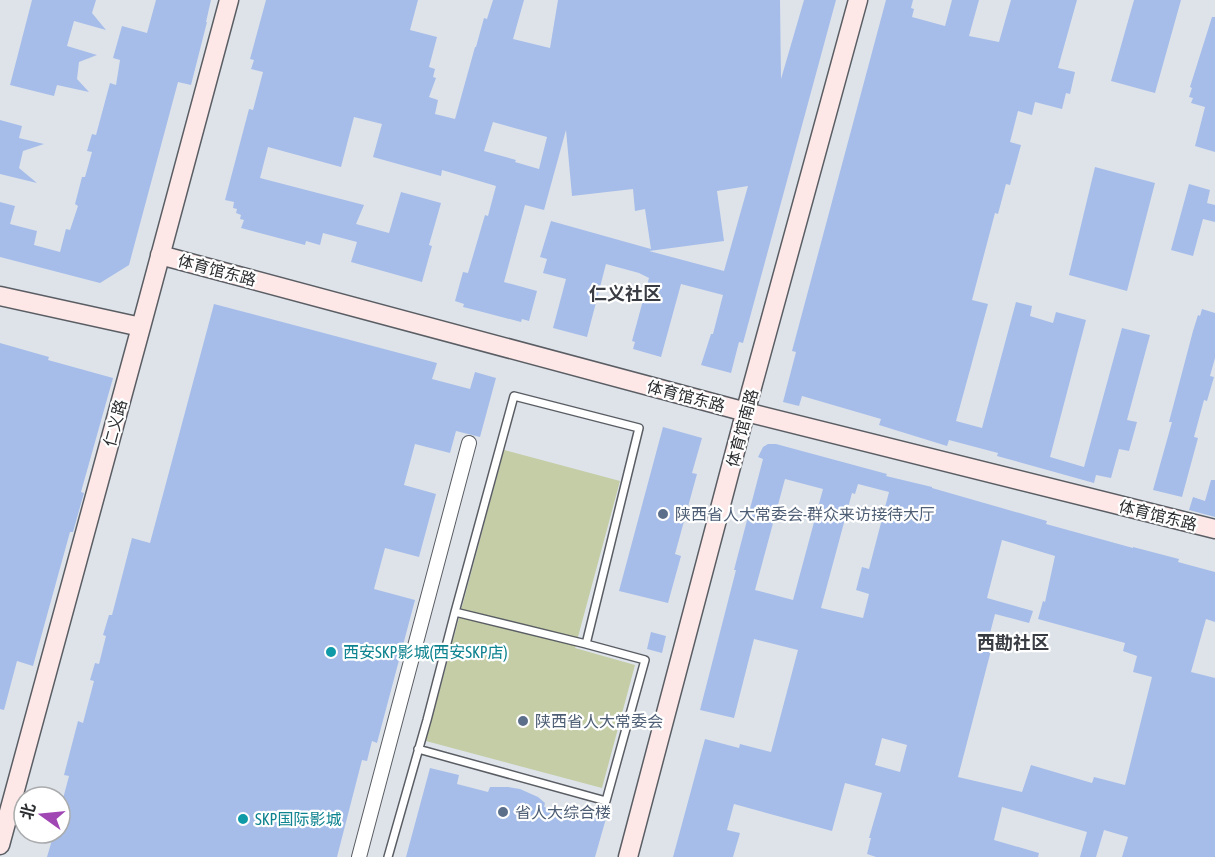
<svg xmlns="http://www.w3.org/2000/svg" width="1215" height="857" font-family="'Asap Condensed','Noto Sans SC',sans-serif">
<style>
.green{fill:#c4cda5}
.building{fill:#a6bde9;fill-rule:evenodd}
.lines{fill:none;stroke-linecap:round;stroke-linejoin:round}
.lane-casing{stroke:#5a5e64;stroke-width:10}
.street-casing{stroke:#5a5e64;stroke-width:16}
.secondary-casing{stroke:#5a5e64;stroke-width:21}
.lane{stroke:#fff;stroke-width:7}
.street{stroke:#fff;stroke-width:14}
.secondary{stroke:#fde8e7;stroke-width:18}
.service-dot{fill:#5c6f8a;stroke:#fff;stroke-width:2}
.culture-dot{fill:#0f9aa8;stroke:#fff;stroke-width:2}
.labels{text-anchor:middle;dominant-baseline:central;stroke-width:4.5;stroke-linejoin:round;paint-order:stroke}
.street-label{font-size:16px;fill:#2b2d2f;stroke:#fff}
.service-label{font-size:16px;fill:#4e5e75;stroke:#fff;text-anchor:start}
.culture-label{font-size:16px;fill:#0d838f;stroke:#fff;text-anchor:start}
.neighbourhood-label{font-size:18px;font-weight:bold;fill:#393c42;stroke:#fff}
</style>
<rect width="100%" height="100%" fill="#dee3ea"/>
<path class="green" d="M504,450L620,481L575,648L635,665L602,788L426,741Z"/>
<path class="building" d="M32,0H96L92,13L106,30L74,21L67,46L97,55L79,62L77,79L89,92L57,85L54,96L10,85Z
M156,0H211L206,22H207L191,85L178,82L129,265L100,283L0,257V202L15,206L10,224L37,231L34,245L60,252L66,229L70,230L78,206L75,204L82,177H85L92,152L87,151L92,134L96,135L110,83L116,85L120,60L113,58L122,26L147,33Z
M266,0H418L410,30L437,37L429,67L435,69L433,77L436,78L429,97L438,100L435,114L455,119L475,47H476L484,18L487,19L493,0H524L513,39L550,48L558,0H780L781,79L804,0H836L743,343L739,342L731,373L701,365L711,334H713L723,295L681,284L661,357L633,349L635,342L632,341L649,278L639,273L606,264L587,337L553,328L566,279L543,273L547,259L540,257L551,221L651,249L645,209L635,211L633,189L572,196L566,130L544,210L525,205L504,282L537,291L529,321L522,319L521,322L475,310L463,307L464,304L455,301L463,272L468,273L485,215L488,216L496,186L442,170L441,176L373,157L382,124L354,117L341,167L268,147L260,178L364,205L356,224L389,233L401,192L441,203L429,245L432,246L422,282L351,262L357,242L323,233L320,245L306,241L305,245L241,228L244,220L240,219L241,215L236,213L237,209L233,208L234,202L225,200L249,109L253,110L263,72L251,69L254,60L250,59ZM493,122L547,137L539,169L515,162L516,160L484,151ZM748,186L724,271L649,251L724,241L717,191Z
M886,0H913L911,8L914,9L912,17L945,26L952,0H979L969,36L999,42L1011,0H1077L1058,68L1075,72L1070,94L1066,93L1062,109L1035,102L1032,115L1018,111L1010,142L1021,145L1010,185L1006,184L998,214L995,213L972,300L988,304L956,421L982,428L1016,302L1032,306L1030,316L1053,323L1056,312L1086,320L1050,457L1084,467L1122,328L1150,335L1127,420L1137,422L1129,451L1119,449L1111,478L1096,475L1094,483L997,456L998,453L949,440L947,446L879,425L881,419L802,396L799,406L783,402L796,352L792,351Z
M1134,0H1181L1155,93L1111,81Z
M1212,17H1215V152L1195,146L1205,107L1191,103L1193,98L1189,97L1192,88L1190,87Z
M0,120L22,126L19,138L44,144L23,151L19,168L37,183L0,174Z
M1095,167L1155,183L1127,291L1069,275Z
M1189,184L1210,190L1207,203L1215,205V222L1203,219L1193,256L1171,250Z
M214,304L437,363L432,379L470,389L475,372L496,378L480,437L456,431L450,453L415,444L404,485L436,494L419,557L385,548L374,589L415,600L377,743L372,741L367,761L362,760L337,857H47L54,833H60V810L69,776L64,775L78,721L83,723L94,681L90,680L95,663L99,664L106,636L103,635L109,615H112L132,538L150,543Z
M1202,309L1215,313V358L1210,376L1214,377L1207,401L1204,400L1194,437L1198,438L1182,497L1153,490L1172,422H1169L1193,331L1198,315L1200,316Z
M0,343L49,357L48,360L113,378L81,492L84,493L73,532H70L33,666L17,661L4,710L0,709Z
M663,427L702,438L692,473L697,474L675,554L681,556L668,603L619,591Z
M768,444H776L887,474L886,476L932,487V488L1047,521L1046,524L1133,548V547L1179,559L1178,562L1215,572V622L1206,619L1191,672L1215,678V857H1122L1128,837L1104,830L1096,857H1080L1087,832L1002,807L994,840L1039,853L1038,857H876L867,854L871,838H869L882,793L845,783L832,831L734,804L727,830L740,833L733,857H673L705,739L739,748L740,744L771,752L798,650L754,639L734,718L700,710L736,570H734L763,459L758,457L763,447ZM785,479L823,489L793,600L755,590ZM858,484L889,492L869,569L862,567L856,590L869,594L863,618L821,608L852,493L855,494ZM1002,540L1055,556L1045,602L1043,601L1038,619L1125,643L1123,651L1137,656L1133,672L1152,677L1125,785L1094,777L1092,783L1031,765L1022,792L958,777L994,639L989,637L995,614L1029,623L1033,611L987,598ZM882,738L907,745L900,772L875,765Z
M1211,480H1215V517L1189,510L1193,497L1205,501Z
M651,632L666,636L662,653L647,649Z
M430,768L459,775L457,784L488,792L490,787H508L520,789L538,797L545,803L544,807L576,816L578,807L607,815L595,857H406Z"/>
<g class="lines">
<defs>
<path id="lane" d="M418,749L606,801L645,660L586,644
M388,857L427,720L455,612L514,396L639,428L586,644L455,612"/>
<path id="street" d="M359,857L469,443"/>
<path id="secondary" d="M160,255L746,412L1215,529
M0,296L141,327
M0,845L141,327L229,0
M628,857L751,391L858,0"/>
</defs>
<use href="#lane" class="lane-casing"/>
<use href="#street" class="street-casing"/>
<use href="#secondary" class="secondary-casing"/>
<use href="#lane" class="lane"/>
<use href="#street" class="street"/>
<use href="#secondary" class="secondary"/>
</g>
<g class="service-dot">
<circle cx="663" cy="514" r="6"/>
<circle cx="523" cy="721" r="6"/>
<circle cx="503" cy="812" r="6"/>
</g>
<g class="culture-dot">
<circle cx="331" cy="652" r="6"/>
<circle cx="243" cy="819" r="6"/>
</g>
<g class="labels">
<g class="street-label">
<text transform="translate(217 270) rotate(15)">体育馆东路</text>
<text transform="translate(686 396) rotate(15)">体育馆东路</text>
<text transform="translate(115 423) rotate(-75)">仁义路</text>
<text transform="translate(742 428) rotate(-75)">体育馆南路</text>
<text transform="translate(1158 515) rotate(14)">体育馆东路</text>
</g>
<g class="service-label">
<text x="675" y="514">陕西省人大常委会-群众来访接待大厅</text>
<text x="535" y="721">陕西省人大常委会</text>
<text x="515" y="812">省人大综合楼</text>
</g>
<g class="culture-label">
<text x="343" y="652">西安SKP影城(西安SKP店)</text>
<text x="255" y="819">SKP国际影城</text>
</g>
<g class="neighbourhood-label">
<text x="625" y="293">仁义社区</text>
<text x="1013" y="642">西勘社区</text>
</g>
</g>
<g transform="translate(42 815) rotate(285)"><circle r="28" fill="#ffffff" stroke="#aaabac" stroke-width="1.5"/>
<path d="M0-4.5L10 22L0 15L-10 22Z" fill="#a047b3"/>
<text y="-9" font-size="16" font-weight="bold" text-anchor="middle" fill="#2b2d2f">北</text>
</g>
</svg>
